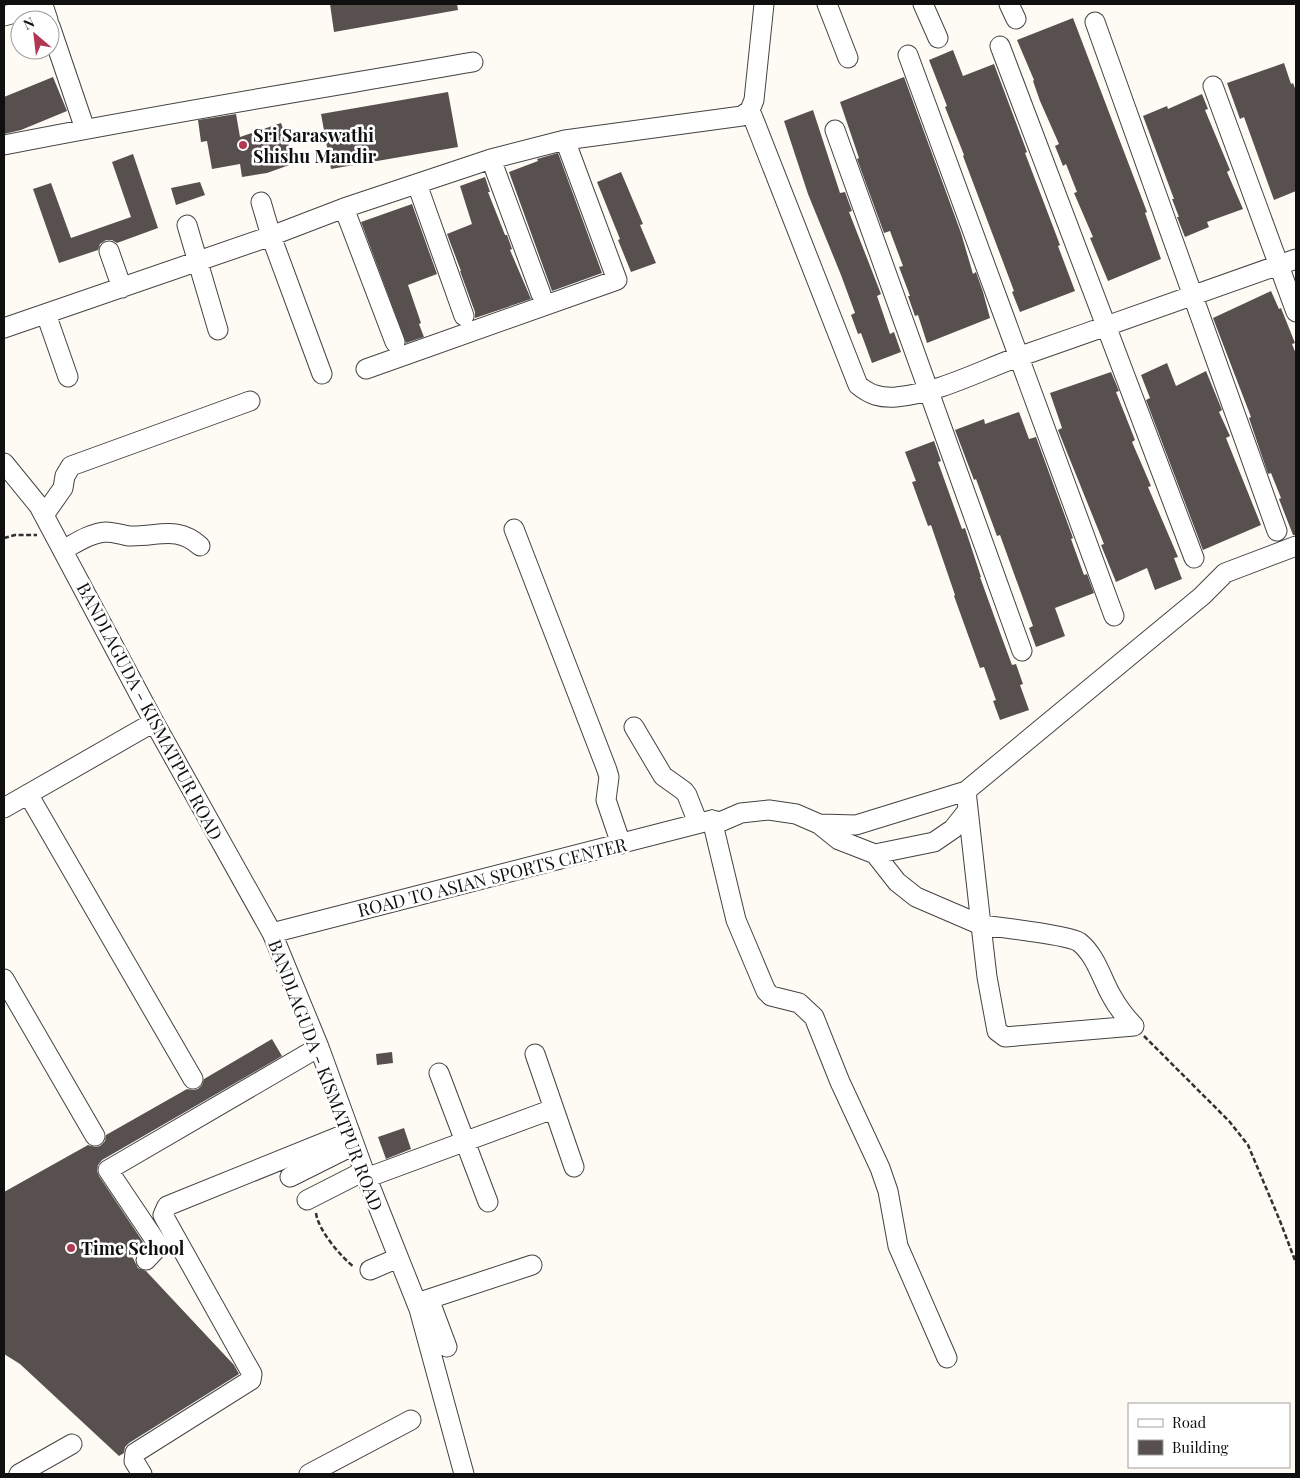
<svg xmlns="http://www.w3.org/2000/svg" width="1300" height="1478" font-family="'Playfair Display',serif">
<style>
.building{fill:#58504e}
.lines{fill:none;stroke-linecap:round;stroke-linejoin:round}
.minor-casing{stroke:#434343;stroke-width:21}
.path{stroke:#323232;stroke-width:2.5;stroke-dasharray:5 2.5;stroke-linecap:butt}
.minor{stroke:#fff;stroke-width:19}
.poi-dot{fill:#b13752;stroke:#fff;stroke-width:2}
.labels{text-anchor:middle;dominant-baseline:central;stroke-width:5;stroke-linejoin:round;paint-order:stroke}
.poi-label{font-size:18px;font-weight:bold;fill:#101010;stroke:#fff;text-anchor:start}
.street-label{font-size:18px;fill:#101010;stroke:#fff}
</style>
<rect width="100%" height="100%" fill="#fefaf4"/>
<path class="building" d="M330,4H457L458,10L334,32Z
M1073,18L1147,212L1145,213L1161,259L1108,281L1090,238L1093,237L1074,193L1077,192L1066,164L1063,166L1055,146L1059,144L1040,101L1033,81L1034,80L1017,40Z
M953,50L963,76L994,64L1027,152L1025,153L1060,245L1058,246L1075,291L1020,312L1012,292L1014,291L963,156L964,155L945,107L947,106L929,60Z
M1284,63L1291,84L1293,83L1296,91V191L1274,200L1244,117L1240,119L1227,83Z
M53,77L67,111L21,130L4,134V97Z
M904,77L961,233L973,274L976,272L983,292L990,318L927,343L918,315L915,316L908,296H910L899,267L903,266L890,231L884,233L857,159L859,158L840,102Z
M448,92L458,147L331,169L321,114Z
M1202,94L1208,109L1205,110L1230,170L1227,172L1243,209L1207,222L1209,227L1185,237L1177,217H1179L1172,199H1174L1143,116L1167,106L1168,109Z
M813,110L840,193L845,192L852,211L849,212L881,294L877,296L890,334L894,332L901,352L872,363L861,333L858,334L851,315L855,313L841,275L808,194L784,121Z
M236,114L240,137L281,123L295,163L267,173L242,177L240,164L212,169L207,141L201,142L198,120Z
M558,153L602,273L552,291L509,172L538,161L537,159Z
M133,154L158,228L117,243L112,240H106L100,244L98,250L59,263L33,189L51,183L71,238L131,217L112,162Z
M621,172L643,224L640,225L656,263L631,272L618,240L620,239L597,182Z
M485,177L490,192H488L505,235H507L512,249L510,250L531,299L475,318V312L460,271H461L447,234L472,224L460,186Z
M200,182L205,195L176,205L171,188Z
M412,204L437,274L408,285L421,323L419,324L424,337L406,343L361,222Z
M1271,291L1279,309L1281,308L1295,343L1292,344L1296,354V535H1293L1279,499L1281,498L1271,473L1268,474L1249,418L1251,417L1213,318Z
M1167,363L1176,386L1206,371L1222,410L1219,412L1230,436L1226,438L1261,525L1203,550L1146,400L1150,398L1141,375Z
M1111,372L1119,391L1116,392L1135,440L1132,442L1151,486L1148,487L1178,557L1174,558L1182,579L1155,590L1147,568L1116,582L1101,545L1104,544L1058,430L1062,428L1050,393Z
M1019,412L1029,439L1036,437L1073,538L1071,539L1084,575L1087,574L1094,593L1055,608L1065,636L1036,647L1029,628L1033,626L1000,535L997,536L976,479L974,480L955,430L984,419L985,424Z
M934,441L941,461L938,462L962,529L965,528L981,577H980L1002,638L1012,665L1016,664L1023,684L1020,685L1029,710L1000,720L993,701L996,700L984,667L980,668L954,596L955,595L931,525L928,526L912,482L916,481L905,452Z
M272,1039L282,1056L102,1160L98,1165L97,1171L99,1176L143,1242L132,1256L138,1268L146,1271L234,1365L239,1374L129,1443L125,1447L124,1453L119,1456L20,1364L4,1354V1192L88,1145L95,1147L100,1146L105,1141L106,1135L187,1089L193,1090L198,1089L202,1085L204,1079Z
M392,1052L393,1063L377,1065L376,1054Z
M404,1128L411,1149L386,1159L378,1137Z"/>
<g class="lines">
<defs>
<path id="minor" d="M827,4L848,58
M923,4L938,38
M1009,4L1016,19
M4,16L43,5L48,20
M1095,22L1277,531
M50,26L85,129
M1000,46L1194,558
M908,55L1114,616
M1213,86L1296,312
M750,110L858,385C870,395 880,398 896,397C939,393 981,370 1021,356C1113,324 1205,291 1296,259
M835,130L1022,651
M4,145C160,114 317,89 473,62
M491,159L541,294
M417,184L464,316
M261,202L271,236L322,374
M344,208L395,342
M187,225L218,330
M109,251L122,288
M46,314L68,377
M4,328L271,236L344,208L491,159L565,140L742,116L750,110L754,100L764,4
M366,369L617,280L565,140
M4,463L39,506L154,722L272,933L319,1047L364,1171L419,1309L464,1474
M44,515L63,488L65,476L71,466L250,401
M514,529L607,770L609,777L606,800L621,844
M63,550C76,543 90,533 106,532C114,532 122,535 129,536C158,537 177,525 200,546
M634,727L663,776L684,791L687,795L698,823
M966,791L1202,596L1225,573L1296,546
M28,794L193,1079
M4,808L154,722
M712,820L736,920L766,991L771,996L799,1003L814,1017L840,1082L880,1168L888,1191L898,1246L947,1358
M712,820L720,822L741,813L769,810L796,814L819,824L856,825L966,791L981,925C998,927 1068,935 1079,942C1095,954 1102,979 1111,995C1117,1006 1125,1017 1134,1026
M819,824L839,840L875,854L897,882L916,897L981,925L987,977L997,1031L1005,1037L1134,1026
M875,854L934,842L953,829L968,810
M272,933L712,820
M4,979L95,1136
M535,1054L574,1167
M439,1073L488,1202
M290,1177L354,1145
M366,1178L553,1109
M307,1200L364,1171
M146,1260L159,1246L108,1170L319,1047
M370,1270L398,1258
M429,1299L447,1347
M417,1303L532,1265
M19,1474L72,1444
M142,1474L134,1461L135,1453L251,1380L252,1374L163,1215L167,1206L350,1132
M309,1474L411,1420"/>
</defs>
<use href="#minor" class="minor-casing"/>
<path class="path" d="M4,538L15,535H37
M1144,1036L1229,1121L1248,1145L1280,1221L1296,1263
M316,1213C318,1230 341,1257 354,1267"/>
<use href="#minor" class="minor"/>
</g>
<g class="poi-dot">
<circle cx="243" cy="145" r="5"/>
<circle cx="71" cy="1248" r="5"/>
</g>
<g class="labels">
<g class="poi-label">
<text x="253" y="135">Sri Saraswathi<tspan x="253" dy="21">Shishu Mandir</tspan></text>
<text x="81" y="1248">Time School</text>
</g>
<g class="street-label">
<text transform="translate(150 711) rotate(62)">BANDLAGUDA - KISMATPUR ROAD</text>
<text transform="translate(492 877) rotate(-14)">ROAD TO ASIAN SPORTS CENTER</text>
<text transform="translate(326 1075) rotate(69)">BANDLAGUDA - KISMATPUR ROAD</text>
</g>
</g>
<rect width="1300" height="1478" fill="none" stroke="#101010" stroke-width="10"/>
<rect x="1128" y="1403" width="162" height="65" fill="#ffffff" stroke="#9f9f9f"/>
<rect x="1138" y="1419" width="25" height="8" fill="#ffffff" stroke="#9f9f9f"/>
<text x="1172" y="1428" font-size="15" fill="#101010">Road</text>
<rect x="1138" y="1440" width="25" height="15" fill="#58504e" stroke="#9f9f9f"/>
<text x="1172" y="1453" font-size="15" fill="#101010">Building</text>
<g transform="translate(35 35) rotate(332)"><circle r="24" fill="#ffffff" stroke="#9f9f9f"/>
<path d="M0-4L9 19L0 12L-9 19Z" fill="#b13752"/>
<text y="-8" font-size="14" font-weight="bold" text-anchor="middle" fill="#101010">N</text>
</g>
</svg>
